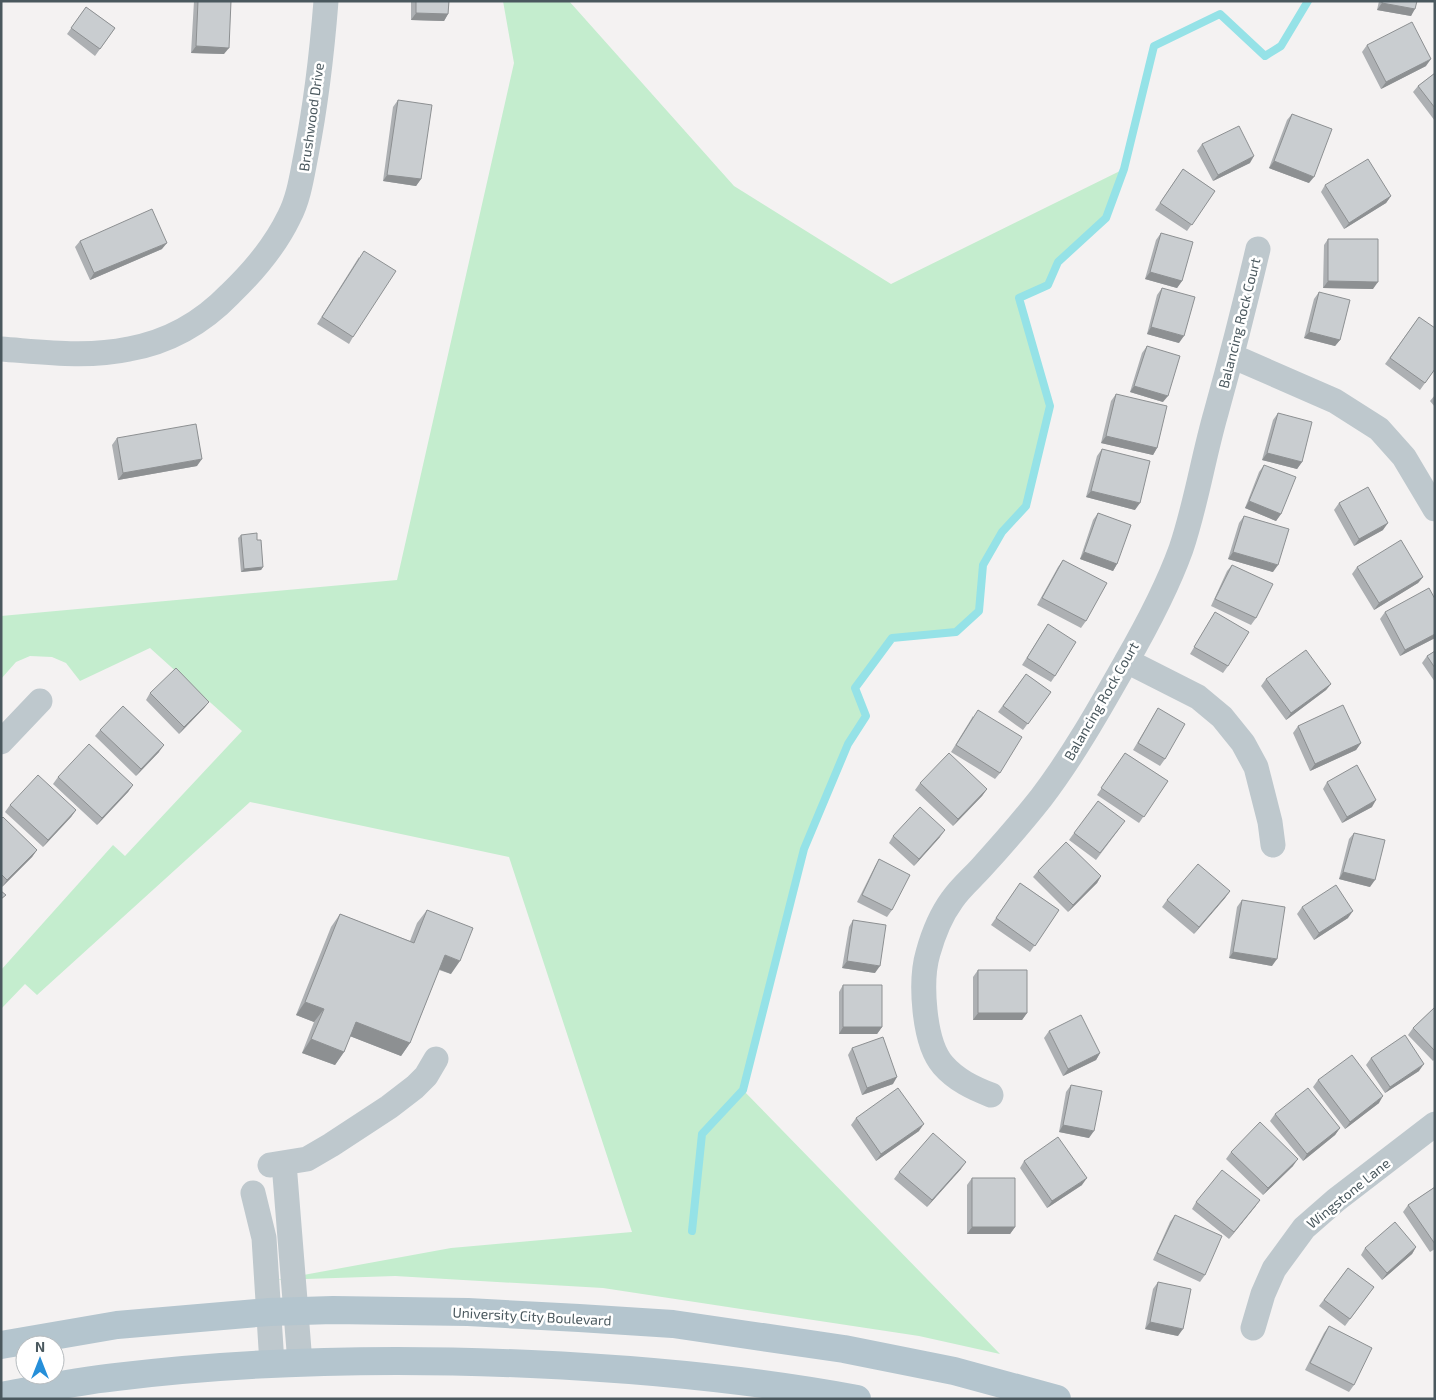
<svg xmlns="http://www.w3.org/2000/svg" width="1436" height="1400" font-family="'Exo 2',sans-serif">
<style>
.green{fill:#c4edce}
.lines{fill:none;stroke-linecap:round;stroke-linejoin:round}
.stream{stroke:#95e2e7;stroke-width:8}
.minor{stroke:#bec8cd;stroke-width:25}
.major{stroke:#b4c5ce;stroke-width:28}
.wall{fill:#adb0b3}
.shaded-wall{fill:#8d9092}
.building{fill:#c9cdd0;stroke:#8d9092}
.labels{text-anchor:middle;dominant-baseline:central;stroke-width:5;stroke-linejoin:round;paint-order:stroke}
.street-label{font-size:14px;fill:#4a585e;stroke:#fff}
</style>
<rect width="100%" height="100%" fill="#f4f2f2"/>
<path class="green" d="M503,1H569L734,186L891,284L1124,169L1106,218L1058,262L1048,285L1019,298L1050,406L1026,506L1002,532L983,565L979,611L956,632L892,638L855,688L866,716L848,744L804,849L743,1090L1000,1354L919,1336L603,1288L395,1276L276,1280L451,1248L632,1232L509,857L250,802L37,995L25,984L1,1009V970L113,845L125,856L242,731L150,648L80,681L66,663L52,657L30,656L16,662L1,679V616L397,580L514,63Z"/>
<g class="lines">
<path class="stream" d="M692,1231L702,1134L743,1090L804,849L848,744L866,716L855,688L892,638L956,632L979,611L983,565L1002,532L1026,506L1050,406L1019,298L1048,285L1058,262L1106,218L1124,169L1154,46L1220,14L1265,56L1281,46L1308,1"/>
<path class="minor" d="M1,349C43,352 87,358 129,349C168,342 203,322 230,294C254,271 275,246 289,217C299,198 302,175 306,155C316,104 322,52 326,1
M1232,356L1335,401L1379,429L1404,457L1435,509
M1127,661L1198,697L1222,717L1243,743L1256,767L1270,822L1273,845
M1,742L40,701
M991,1095C973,1088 956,1080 943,1065C923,1042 920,980 928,953C933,935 941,915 952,900C960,888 972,878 981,868C1002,845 1022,822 1041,798C1073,756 1100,708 1126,662C1145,629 1168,585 1181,549C1196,505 1203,458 1216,413C1231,359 1245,304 1258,249
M284,1163L300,1363
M270,1165L307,1159L331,1145L389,1107L415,1087L426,1076L436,1059
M253,1193L264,1238L272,1364
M1253,1328L1263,1294L1274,1269L1304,1228L1336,1200L1435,1124"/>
<path class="major" d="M1,1345L117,1325L269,1312L333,1310L468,1312L579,1318L673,1324L844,1349L954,1371L1057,1399
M1,1396C39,1389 78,1381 116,1377C254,1360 393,1358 531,1364C640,1369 750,1379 857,1399"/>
</g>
<path class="wall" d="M194,1H231L224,54L191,53Z
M411,1H449L448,14L444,21L411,20Z
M1379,1H1417L1411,16L1377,10Z
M86,7L115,28L95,56L67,34Z
M1367,45L1426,66L1381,89L1362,52Z
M1435,73V121L1413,92L1418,86Z
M398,100L421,179L416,186L383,181L393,107Z
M1292,114L1309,183L1269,168L1287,120Z
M1202,144L1250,163L1213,181L1197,151Z
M1183,169L1215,191L1187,231L1155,210Z
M1325,185L1391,196L1386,203L1344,229L1321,192Z
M1161,233L1182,281L1177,288L1145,279L1156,240Z
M1328,239L1373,289L1323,288L1324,245Z
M80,241L162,249L90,280L75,247Z
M359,257L353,337L349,344L317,324Z
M1162,288L1179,343L1147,334L1157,295Z
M1319,292L1340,340L1335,346L1304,338L1314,299Z
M1419,317L1435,369L1420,390L1385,364Z
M1147,346L1163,402L1130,392L1142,353Z
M1116,394L1157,448L1153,455L1101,443L1111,401Z
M1435,395V407L1430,401Z
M1278,413L1302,462L1297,469L1262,460L1273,420Z
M117,438L197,466L118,480L112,445Z
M1102,449L1135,510L1086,497L1097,456Z
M1264,465L1281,514L1276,521L1245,508L1259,472Z
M1339,503L1383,530L1354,546L1334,510Z
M1098,513L1117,564L1113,571L1080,559L1093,520Z
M1244,516L1273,572L1228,559L1239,523Z
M241,535L257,540L263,567L261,570L241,572L238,538Z
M1063,560L1086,621L1081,628L1037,605L1058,567Z
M1232,565L1256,618L1251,625L1211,606L1227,571Z
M1357,567L1423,577L1418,583L1374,610L1352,574Z
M1215,612L1228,666L1223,673L1190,654Z
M1385,612L1435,638L1400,656L1380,619Z
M1048,624L1055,676L1051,682L1022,665Z
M1435,651V682L1422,663L1427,656Z
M1026,674L1051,692L1023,730L998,712Z
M1266,679L1331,684L1326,690L1286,720L1261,686Z
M150,693L209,702L204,708L179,734L146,700Z
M1158,708L1165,759L1160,766L1133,750Z
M973,716L1000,773L995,779L951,752Z
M1298,726L1361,743L1356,750L1310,771L1293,733Z
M100,730L159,752L136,776L95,736Z
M1125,753L1168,781L1139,823L1097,795Z
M58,777L133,785L128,792L97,825L53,784Z
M1327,782L1372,807L1342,823L1323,789Z
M920,783L987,789L982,796L953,826L915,790Z
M10,805L76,810L71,817L43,847L5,812Z
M1,819L37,850L32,857L2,887L1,886Z
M1120,828L1096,860L1069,840L1074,833Z
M1354,833L1370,887L1339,879L1349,839Z
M893,836L940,837L914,866L889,843Z
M879,859L892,910L887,917L857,902L875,866Z
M1038,871L1101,876L1097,883L1068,912L1033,877Z
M1020,883L1059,910L1030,952L991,925Z
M1230,891L1225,898L1194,934L1162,907L1167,900Z
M1242,900L1272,966L1229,958L1237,907Z
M1302,907L1348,918L1314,940L1297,914Z
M427,910L451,974L439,970L410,1043L401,1056L350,1036L344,1052L335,1065L302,1053L314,1022L296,1015L331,927L340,914L410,941L417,923Z
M853,920L875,973L842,968L849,927Z
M978,970L1027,1013L1022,1020H973V977Z
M843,985L882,1027L877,1034H839V992Z
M1435,1007V1059L1433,1061L1408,1035L1413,1028Z
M1049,1031L1100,1053L1096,1060L1063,1076L1044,1038Z
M852,1048L893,1084L862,1095L848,1055Z
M1371,1058L1419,1071L1385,1093L1366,1065Z
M1318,1080L1379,1103L1345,1129L1313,1087Z
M1071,1085L1089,1138L1059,1132L1066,1092Z
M1275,1114L1340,1128L1335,1135L1303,1161L1270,1121Z
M856,1118L919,1131L876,1161L851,1125Z
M1231,1152L1293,1166L1263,1195L1226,1159Z
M1024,1161L1082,1185L1047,1208L1020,1168Z
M961,1169L927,1207L894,1179L899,1172Z
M972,1178L1015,1227L1010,1234H967V1185Z
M1435,1187V1249L1430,1252L1403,1212L1408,1205Z
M1260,1200L1229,1239L1192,1209L1196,1202Z
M1175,1215L1205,1275L1200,1282L1153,1260L1170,1222Z
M1416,1247L1412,1254L1382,1280L1361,1255L1365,1248Z
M1348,1268L1374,1287L1345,1326L1319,1306Z
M1158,1282L1178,1336L1145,1329L1153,1289Z
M1329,1326L1354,1385L1349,1392L1305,1370L1324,1333Z"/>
<path class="shaded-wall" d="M1382,3L1415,9L1411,16L1377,10Z
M416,13L448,14L444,21L411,20Z
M196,46L229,48L224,54L191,53Z
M1431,59L1426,66L1381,89L1386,82Z
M1254,156L1250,163L1213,181L1218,175Z
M1274,161L1314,177L1309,183L1269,168Z
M387,175L421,179L416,186L383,181Z
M1391,196L1386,203L1344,229L1349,223Z
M167,243L162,249L90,280L94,273Z
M1150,272L1182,281L1177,288L1145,279Z
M1328,281L1378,282L1373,289L1323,288Z
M1151,327L1184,336L1179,343L1147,334Z
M1309,332L1340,340L1335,346L1304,338Z
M1134,386L1168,396L1163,402L1130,392Z
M1106,436L1157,448L1153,455L1101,443Z
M1267,453L1302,462L1297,469L1262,460Z
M202,459L197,466L118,480L123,473Z
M1091,491L1140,503L1135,510L1086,497Z
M1249,501L1281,514L1276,521L1245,508Z
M1388,523L1383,530L1354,546L1359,539Z
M1084,552L1117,564L1113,571L1080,559Z
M1233,552L1278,565L1273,572L1228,559Z
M263,567L261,570L241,572L244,569Z
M1423,577L1418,583L1374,610L1379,603Z
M1435,634V638L1400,656L1405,650Z
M1331,684L1326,690L1286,720L1291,713Z
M209,702L204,708L179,734L184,727Z
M1361,743L1356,750L1310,771L1315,764Z
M164,745L159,752L136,776L141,769Z
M133,785L128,792L97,825L102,818Z
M987,789L982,796L953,826L958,819Z
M1376,800L1372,807L1342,823L1347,817Z
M76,810L71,817L43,847L48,840Z
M945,830L940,837L914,866L919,859Z
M37,850L32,857L2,887L7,880Z
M1343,872L1375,880L1370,887L1339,879Z
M1101,876L1097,883L1068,912L1073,905Z
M1230,891L1225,898L1194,934L1199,927Z
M1353,911L1348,918L1314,940L1319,933Z
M1233,952L1277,959L1272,966L1229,958Z
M445,955L460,961L451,974L436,968Z
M847,961L880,966L875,973L842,968Z
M305,1002L324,1009L314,1022L296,1015Z
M978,1013H1027L1022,1020H973Z
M356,1022L410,1043L401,1056L347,1035Z
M843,1027H882L877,1034H839Z
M311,1039L344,1052L335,1065L302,1053Z
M1100,1053L1096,1060L1063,1076L1068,1069Z
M1424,1064L1419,1071L1385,1093L1390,1087Z
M897,1077L893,1084L862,1095L867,1088Z
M1383,1096L1379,1103L1345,1129L1350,1122Z
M924,1124L919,1131L876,1161L881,1154Z
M1063,1125L1094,1131L1089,1138L1059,1132Z
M1340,1128L1335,1135L1303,1161L1307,1154Z
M1298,1159L1293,1166L1263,1195L1268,1188Z
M966,1162L961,1169L927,1207L932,1200Z
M1087,1178L1082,1185L1047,1208L1052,1201Z
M1260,1200L1255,1207L1229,1239L1234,1232Z
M972,1227H1015L1010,1234H967Z
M1416,1247L1412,1254L1382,1280L1387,1273Z
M1150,1322L1183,1329L1178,1336L1145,1329Z"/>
<path class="building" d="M198,1H231L229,48L196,46Z
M416,1H449L448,14L416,13Z
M1382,1H1417L1415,9L1382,3Z
M86,7L115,28L100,49L71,28Z
M1412,22L1431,59L1386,82L1367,45Z
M1435,73V108L1418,86Z
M398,100L432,105L421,179L387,175Z
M1292,114L1332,129L1314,177L1274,161Z
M1239,126L1254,156L1218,175L1202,144Z
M1368,159L1391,196L1349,223L1325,185Z
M1183,169L1215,191L1192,225L1160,203Z
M152,209L167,243L94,273L80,241Z
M1161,233L1193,242L1182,281L1150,272Z
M1328,239H1378V282L1328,281Z
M364,251L396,271L353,337L322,317Z
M1162,288L1195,297L1184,336L1151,327Z
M1319,292L1350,300L1340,340L1309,332Z
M1419,317L1435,328V369L1425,383L1390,358Z
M1147,346L1180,356L1168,396L1134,386Z
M1116,394L1167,406L1157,448L1106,436Z
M1278,413L1312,422L1302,462L1267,453Z
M196,424L202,459L123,473L117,438Z
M1102,449L1150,461L1140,503L1091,491Z
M1264,465L1296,477L1281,514L1249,501Z
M1368,487L1388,523L1359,539L1339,503Z
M1098,513L1131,525L1117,564L1084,552Z
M1244,516L1289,529L1278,565L1233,552Z
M257,533V540H261L263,567L244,569L241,535Z
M1401,540L1423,577L1379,603L1357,567Z
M1063,560L1107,583L1086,621L1042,598Z
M1232,565L1273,584L1256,618L1215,599Z
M1429,588L1435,599V634L1405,650L1385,612Z
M1215,612L1249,632L1228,666L1194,647Z
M1048,624L1076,642L1055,676L1027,658Z
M1306,650L1331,684L1291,713L1266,679Z
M1435,651V668L1427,656Z
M176,668L209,702L184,727L150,693Z
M1026,674L1051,692L1028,724L1003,706Z
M1343,705L1361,743L1315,764L1298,726Z
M123,706L164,745L141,769L100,730Z
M1158,708L1185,724L1165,759L1138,743Z
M978,710L1022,737L1000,773L956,745Z
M89,744L133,785L102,818L58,777Z
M949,753L987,789L958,819L920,783Z
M1125,753L1168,781L1144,817L1101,788Z
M1357,765L1376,800L1347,817L1327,782Z
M38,775L76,810L48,840L10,805Z
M1098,801L1125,821L1100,853L1074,833Z
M920,807L945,830L919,859L893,836Z
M3,817L37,850L7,880L1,874V819Z
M1354,833L1385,840L1375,880L1343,872Z
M1066,842L1101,876L1073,905L1038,871Z
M879,859L910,875L892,910L862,895Z
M1198,864L1230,891L1199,927L1167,900Z
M1020,883L1059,910L1035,946L996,918Z
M1336,885L1353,911L1319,933L1302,907Z
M1,891L6,895L1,899Z
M1242,900L1285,907L1277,959L1233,952Z
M427,910L473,928L460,961L445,955L410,1043L356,1022L344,1052L311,1039L324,1009L305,1002L340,914L414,943Z
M853,920L886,925L880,966L847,961Z
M978,970H1027V1013H978Z
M843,985H882V1027H843Z
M1435,1007V1051L1413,1028Z
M1081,1015L1100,1053L1068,1069L1049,1031Z
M1405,1035L1424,1064L1390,1087L1371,1058Z
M883,1037L897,1077L867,1088L852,1048Z
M1352,1055L1383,1096L1350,1122L1318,1080Z
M1071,1085L1102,1091L1094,1131L1063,1125Z
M898,1088L924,1124L881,1154L856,1118Z
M1308,1088L1340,1128L1307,1154L1275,1114Z
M1260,1122L1298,1159L1268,1188L1231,1152Z
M933,1133L966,1162L932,1200L899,1172Z
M1058,1137L1087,1178L1052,1201L1024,1161Z
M1222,1170L1260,1200L1234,1232L1196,1202Z
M972,1178H1015V1227H972Z
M1435,1187V1244L1408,1205Z
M1175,1215L1222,1236L1205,1275L1157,1253Z
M1395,1222L1416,1247L1387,1273L1365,1248Z
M1348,1268L1374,1287L1350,1319L1324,1300Z
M1158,1282L1191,1289L1183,1329L1150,1322Z
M1329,1326L1372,1348L1354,1385L1310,1363Z"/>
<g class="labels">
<g class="street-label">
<text transform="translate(311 117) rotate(-82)">Brushwood Drive</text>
<text transform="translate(1239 323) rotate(-76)">Balancing Rock Court</text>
<text transform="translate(1101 701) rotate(-60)">Balancing Rock Court</text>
<text transform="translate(1348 1193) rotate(-39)">Wingstone Lane</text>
<text transform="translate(532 1316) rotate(3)">University City Boulevard</text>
</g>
</g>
<rect width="1436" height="1400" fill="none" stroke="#4a585e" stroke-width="5"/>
<g transform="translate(40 1360)"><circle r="24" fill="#ffffff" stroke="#b7bcbf"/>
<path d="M0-4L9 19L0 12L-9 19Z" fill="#268fd9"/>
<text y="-8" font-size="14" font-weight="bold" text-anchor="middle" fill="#4a585e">N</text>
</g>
</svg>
